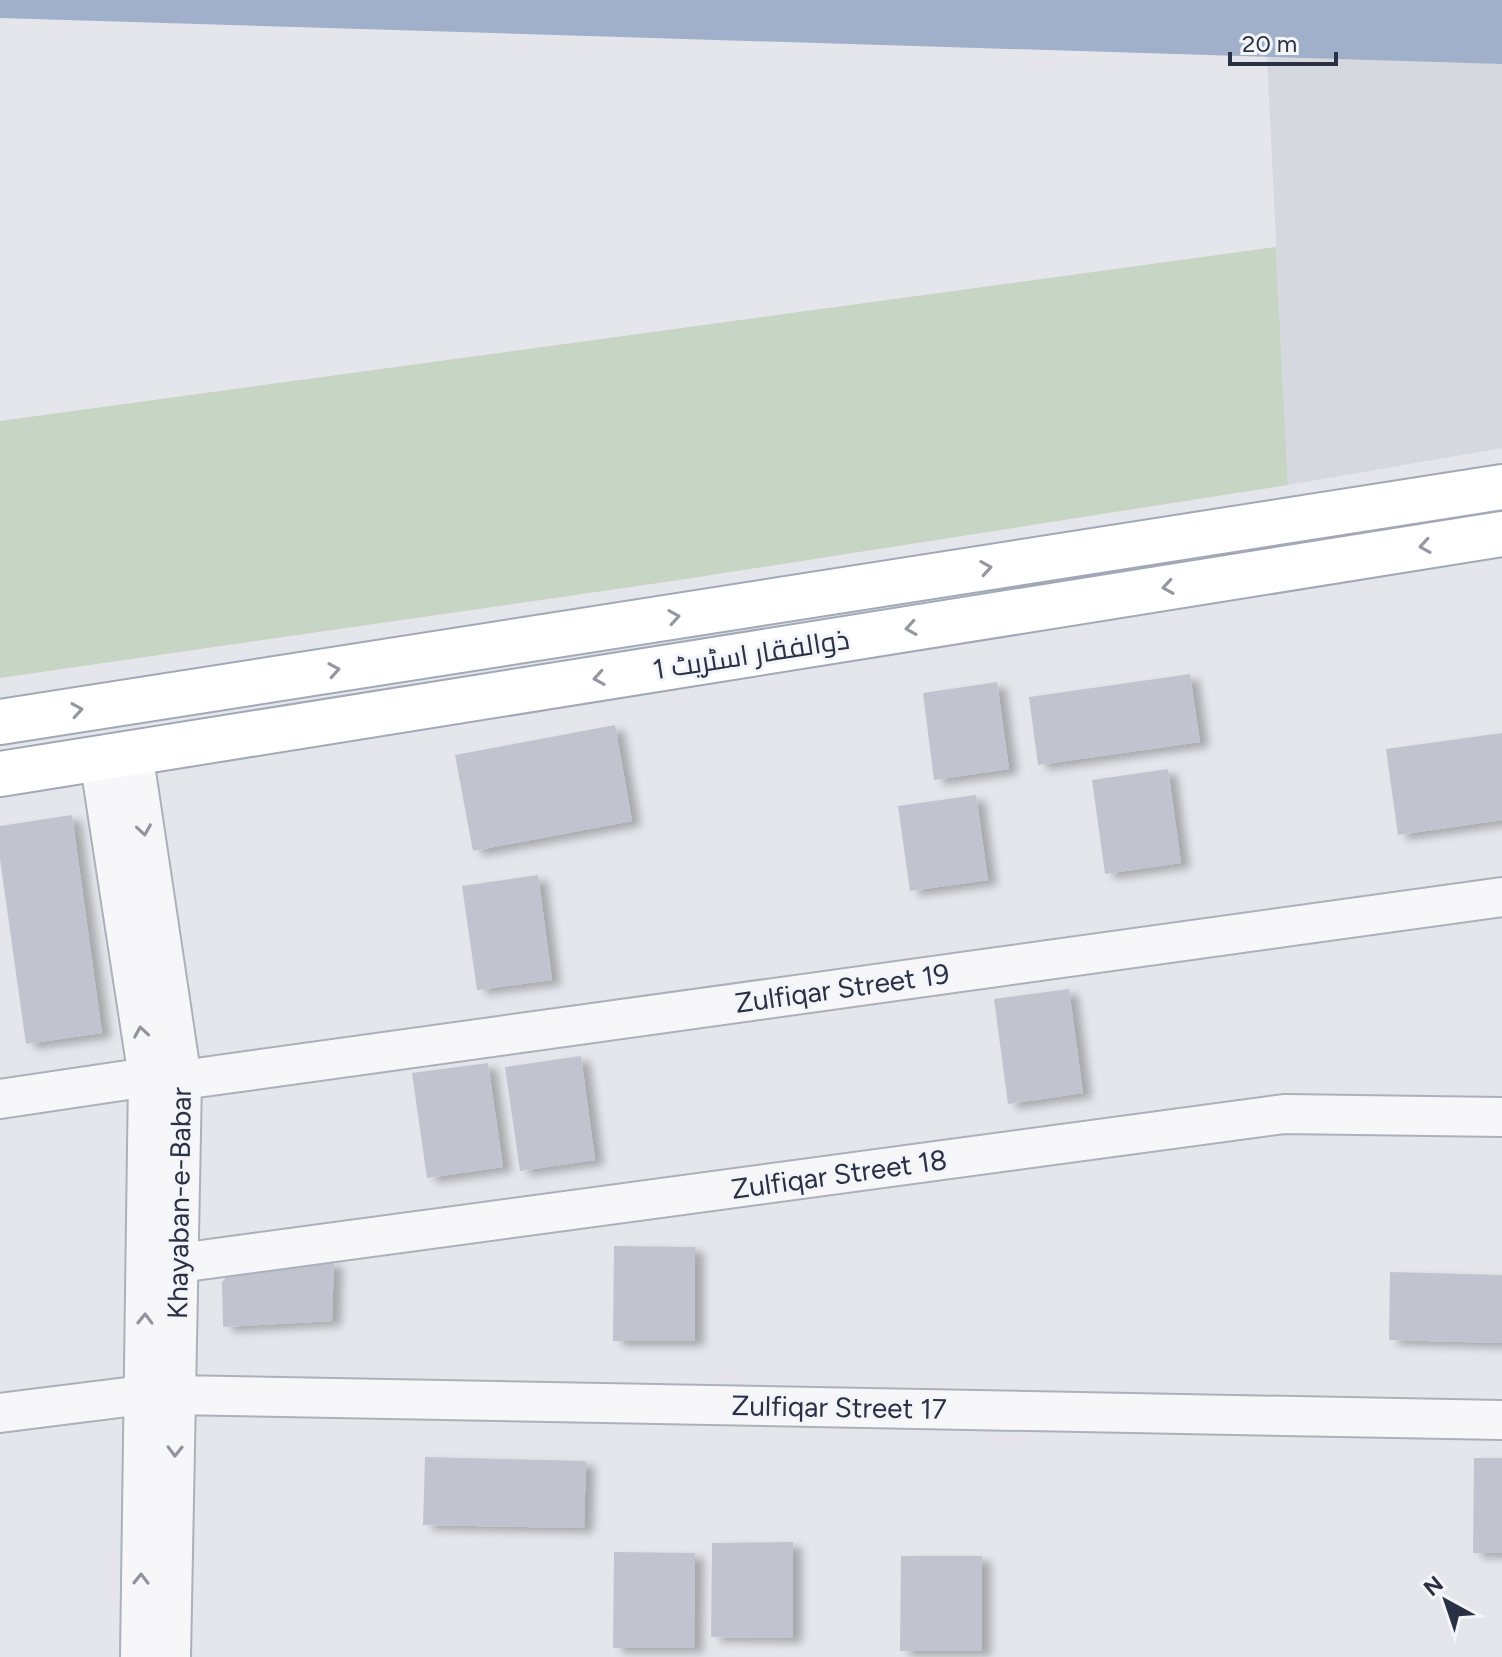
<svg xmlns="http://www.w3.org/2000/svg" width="1502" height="1657" font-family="Figtree,Cairo,sans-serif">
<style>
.built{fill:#d6d8e0}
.green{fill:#c7d5c5}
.water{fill:#a0afca}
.building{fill:#c1c4ce;filter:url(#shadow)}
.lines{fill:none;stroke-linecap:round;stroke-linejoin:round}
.minor-casing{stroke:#acb0b9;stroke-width:42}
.major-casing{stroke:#a3a8b7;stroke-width:48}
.minor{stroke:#f7f7fa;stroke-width:38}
.major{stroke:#fff;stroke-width:44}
.oneway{stroke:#9598a2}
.oneway2{stroke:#91949f}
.labels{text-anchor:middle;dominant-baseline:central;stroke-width:6;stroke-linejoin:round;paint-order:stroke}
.street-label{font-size:28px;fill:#2b3144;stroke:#f4f5f9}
</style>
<defs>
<filter id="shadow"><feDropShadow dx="9" dy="5" stdDeviation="4" flood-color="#0004"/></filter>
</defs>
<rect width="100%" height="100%" fill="#e4e6eb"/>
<path class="built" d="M1267,57L1502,64V448L1288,485Z"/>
<path class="green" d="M1276,247L1288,485L686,579L0,678V421Z"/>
<path class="water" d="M0,0H1502V64L0,18Z"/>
<path class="building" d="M1190,674L1200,742L1038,765L1029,697Z
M997,682L1009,769L934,780L923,693Z
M615,725L632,821L473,851L455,755Z
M1502,733V820L1398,835L1386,749Z
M1168,769L1181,863L1105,874L1092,780Z
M976,795L988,880L910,891L898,806Z
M72,815L102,1033L26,1044L0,859V826Z
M538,875L552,980L477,990L462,886Z
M1069,989L1083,1093L1008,1104L994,999Z
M581,1056L595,1160L520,1171L505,1067Z
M488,1063L503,1167L427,1178L412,1073Z
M614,1246L695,1247V1341H613Z
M334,1261L332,1321L223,1327L222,1282L235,1267Z
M1390,1272L1502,1275V1343L1389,1340Z
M425,1457L586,1461L584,1528L423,1525Z
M1474,1458H1502V1553H1473Z
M793,1542V1638L711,1637L712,1543Z
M614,1552L695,1553L694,1648H613Z
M901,1556H982V1651H900Z"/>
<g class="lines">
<defs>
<path id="minor" d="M133,752L182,1080L171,1657
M99,758L148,1077L140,1657
M182,1080L1502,897
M0,1099L148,1077
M179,1263L1284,1114L1502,1117
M176,1395L1502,1420
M0,1413L143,1395"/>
<path id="major" d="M0,722L1502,487
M0,774L1502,534"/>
</defs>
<use href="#minor" class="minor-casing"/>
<use href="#major" class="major-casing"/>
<use href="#minor" class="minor"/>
<use href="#major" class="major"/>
</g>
<defs><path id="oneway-chevron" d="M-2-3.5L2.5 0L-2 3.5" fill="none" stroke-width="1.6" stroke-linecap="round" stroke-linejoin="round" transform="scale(2)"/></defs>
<g class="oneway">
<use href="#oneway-chevron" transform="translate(1425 546) rotate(171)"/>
<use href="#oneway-chevron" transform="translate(986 568) rotate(-9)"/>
<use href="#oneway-chevron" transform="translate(1168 587) rotate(171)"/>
<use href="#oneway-chevron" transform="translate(674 617) rotate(-9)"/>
<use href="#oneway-chevron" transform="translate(911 628) rotate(171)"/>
<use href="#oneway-chevron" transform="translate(334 670) rotate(-9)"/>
<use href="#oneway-chevron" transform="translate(599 678) rotate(171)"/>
<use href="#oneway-chevron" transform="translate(77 710) rotate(-9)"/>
</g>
<g class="oneway2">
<use href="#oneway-chevron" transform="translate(144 830) rotate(81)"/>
<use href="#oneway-chevron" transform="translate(141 1032) rotate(-99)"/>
<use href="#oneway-chevron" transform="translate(145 1319) rotate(-89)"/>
<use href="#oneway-chevron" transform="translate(175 1451) rotate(91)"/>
<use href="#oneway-chevron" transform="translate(141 1579) rotate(-89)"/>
</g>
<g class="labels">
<g class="street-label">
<text transform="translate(751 654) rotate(-9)">ذوالفقار اسٹریٹ 1</text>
<text transform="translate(842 988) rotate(-8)">Zulfiqar Street 19</text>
<text transform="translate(839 1174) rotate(-8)">Zulfiqar Street 18</text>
<text transform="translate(179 1203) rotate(-89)">Khayaban-e-Babar</text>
<text transform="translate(839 1407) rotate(1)">Zulfiqar Street 17</text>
</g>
</g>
<g transform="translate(1446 1601) rotate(320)" stroke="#f4f5f9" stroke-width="6" paint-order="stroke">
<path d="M0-6L14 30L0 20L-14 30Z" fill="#2b3144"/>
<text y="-12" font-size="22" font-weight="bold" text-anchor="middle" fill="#2b3144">N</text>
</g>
<path d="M1230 52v12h106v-12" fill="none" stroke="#2b3144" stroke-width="4"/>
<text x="1242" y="52" font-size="24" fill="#2b3144" stroke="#f4f5f9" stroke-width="6" paint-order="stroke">20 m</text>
</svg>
